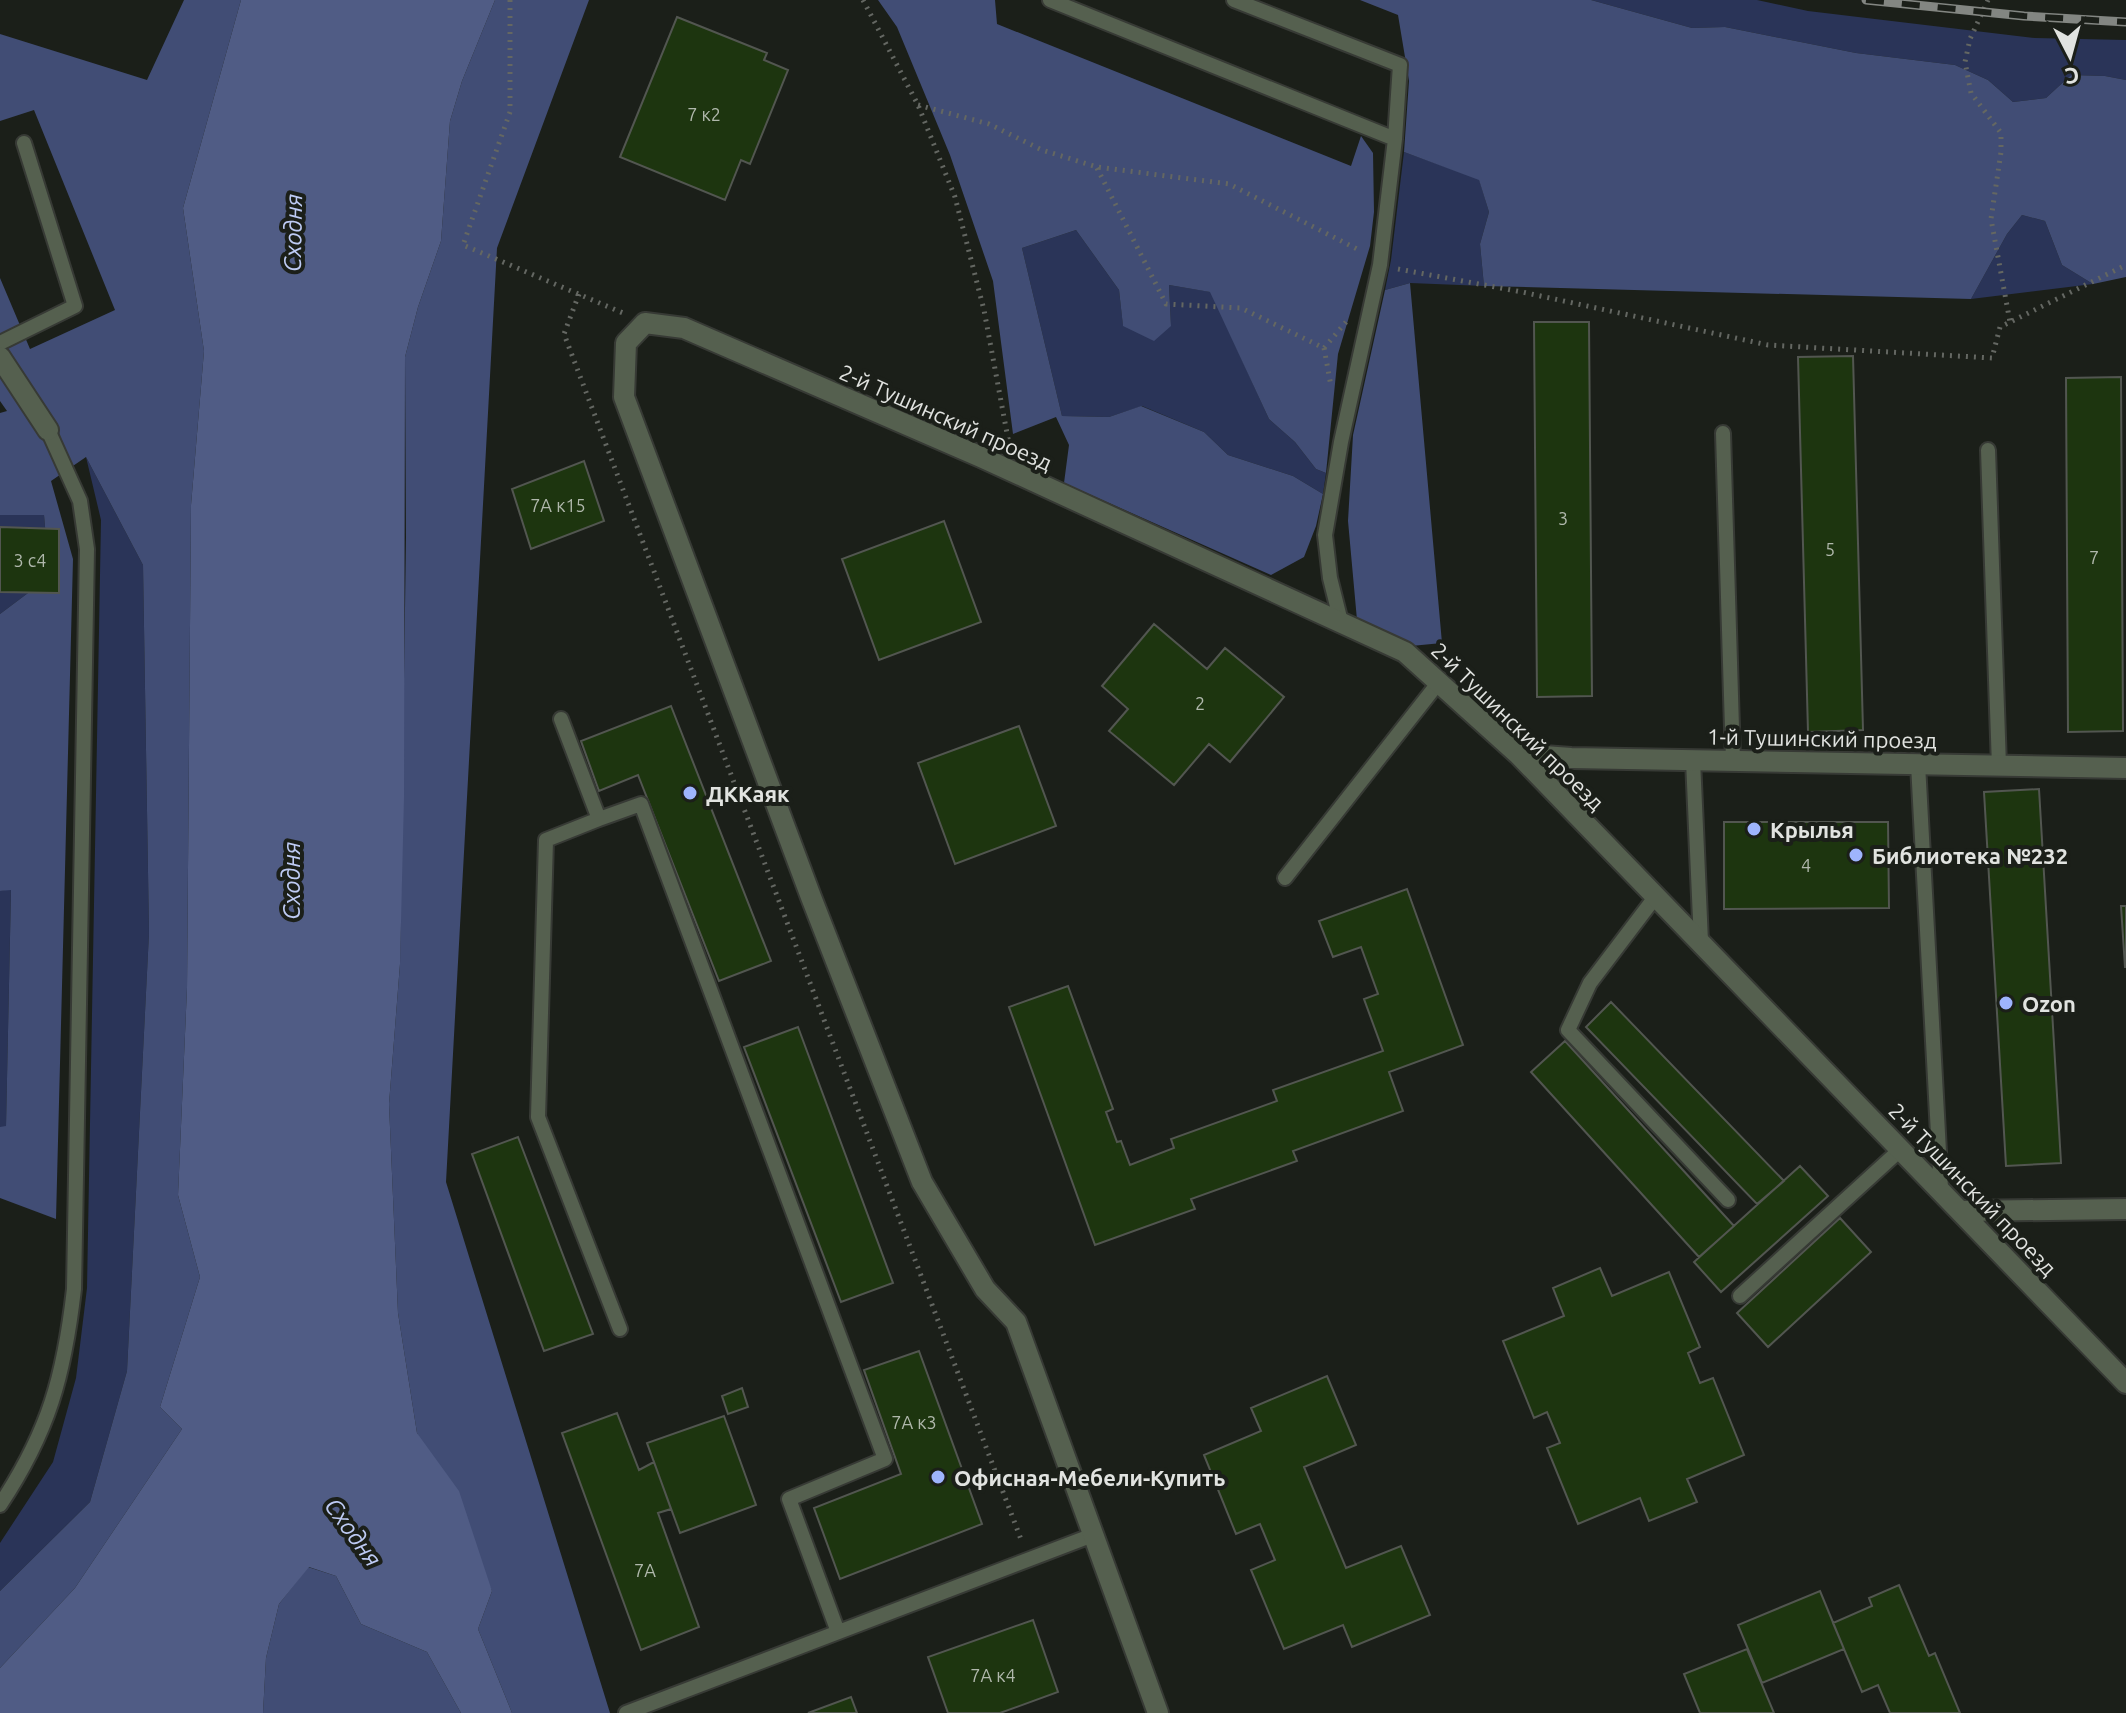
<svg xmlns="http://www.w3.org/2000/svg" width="2126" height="1713" font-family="Ubuntu,sans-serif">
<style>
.green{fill:#2a3458}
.forest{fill:#414d75}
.water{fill:#505c85}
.building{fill:#1d350f;stroke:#525650;stroke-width:2}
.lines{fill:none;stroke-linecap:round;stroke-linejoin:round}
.lane-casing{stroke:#373a35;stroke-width:18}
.street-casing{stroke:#373a35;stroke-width:24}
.path{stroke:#646762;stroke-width:5;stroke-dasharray:2 6;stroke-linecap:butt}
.lane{stroke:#55604f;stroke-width:14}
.street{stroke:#55604f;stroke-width:20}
.rail-casing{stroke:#838682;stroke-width:9}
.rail{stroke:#1b1f19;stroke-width:6;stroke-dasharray:18;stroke-linecap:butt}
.poi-dot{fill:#9eb4fd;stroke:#1b1f19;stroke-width:3}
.labels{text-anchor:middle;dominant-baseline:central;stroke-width:8;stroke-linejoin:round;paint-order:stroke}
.number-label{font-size:18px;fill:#b0b8ac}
.street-label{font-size:22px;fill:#e1e3e0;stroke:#1b1f19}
.poi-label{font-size:22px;font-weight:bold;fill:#e1e3e0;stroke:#1b1f19;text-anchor:start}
.water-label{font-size:24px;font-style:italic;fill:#becbf4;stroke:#1b1f19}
</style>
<rect width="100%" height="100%" fill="#1b1f19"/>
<path class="green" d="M1591,0H1757L1808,11L2035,38L2126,40V80L2105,76L2071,75L2046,98L2013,102L1988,80L1955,65L1856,53L1725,27L1692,28Z
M1404,152L1479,179L1489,212L1480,244L1484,286L1410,283L1385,290L1391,260Z
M2022,215L2045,221L2062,265L2093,284L1971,299L2007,234Z
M1076,230L1119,290L1123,325L1171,326L1169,285L1211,292L1269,419L1295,442L1316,469L1326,473L1323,494L1293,476L1228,455L1204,432L1142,406L1109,417L1062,416L1022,248Z
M86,457L143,565L149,933L127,1371L90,1502L0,1591V1543L53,1462L76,1378L87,1288L101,520Z
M0,515H44L49,572L28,593L0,614Z
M11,889L6,1127H0V891Z"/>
<path class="forest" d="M184,0H241L183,208L204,351L191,505L187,988L178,1195L200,1277L160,1407L182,1429L75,1588L0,1668V1591L90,1502L127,1371L149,933L143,565L86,457L51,481L73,559L56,1219L0,1198V1127L6,1126L11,890L0,891V614L28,593L49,572L44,515H0V413L7,411L0,401V278L30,349L115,310L34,110L0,121V34L147,80Z
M495,0H589L497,248L446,1182L610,1713H512L478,1629L492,1591L417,1433L398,1313L389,1104L400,964L406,537L405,357L418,307L441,241L450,121L462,81Z
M878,0H995L997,24L1351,166L1361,136L1373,153L1374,212L1370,246L1338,354L1326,473L1316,469L1295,442L1269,419L1210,292L1169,285L1171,326L1154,341L1123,326L1119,290L1076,230L1022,248L1062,416L1109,417L1141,406L1204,432L1228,455L1293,476L1323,494L1316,526L1304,557L1271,575L1064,483L1069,445L1056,417L1013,434L993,281L950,155L897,27Z
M1360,0H1591L1692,28L1725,27L1856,53L1955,65L1988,80L2013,102L2046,98L2071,75L2105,76L2126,80V277L2093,284L2062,265L2045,221L2022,215L2007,234L1971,299L1484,286L1480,244L1489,212L1479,180L1404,152L1409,81L1398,15Z
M1410,283L1442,643L1411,646L1357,620L1348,521L1353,435L1385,290Z
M308,1567L336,1576L361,1624L427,1652L461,1713H263L266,1658L279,1604Z"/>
<path class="water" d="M241,0H495L462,81L450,121L441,241L418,307L405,357L404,797L400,964L389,1104L398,1313L417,1433L459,1491L492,1591L478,1629L512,1713H461L427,1652L361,1624L336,1576L309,1567L279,1604L266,1658L263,1713H0V1668L75,1588L182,1429L160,1407L200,1277L178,1195L187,988L191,505L204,351L183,208Z"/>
<path class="building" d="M677,17L767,53L764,60L788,70L750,164L741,160L725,200L620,157Z
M1534,322H1589L1592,696L1537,697Z
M1853,356L1863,730L1808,732L1798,357Z
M2121,377L2123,731L2068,732L2066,378Z
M584,461L604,521L531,549L512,489Z
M944,521L981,622L879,660L842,559Z
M0,527L59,529V593L0,592Z
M1154,624L1207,669L1225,648L1284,697L1230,762L1209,744L1174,785L1109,731L1128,709L1102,686Z
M671,706L771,961L719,981L638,775L599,791L581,741Z
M1019,726L1056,826L955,864L918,763Z
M2039,789L2061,1163L2006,1166L1984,792Z
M1724,822H1888L1889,908L1724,909Z
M1407,889L1463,1045L1389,1072L1403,1111L1293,1151L1297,1161L1191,1199L1195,1209L1095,1245L1009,1007L1068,986L1113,1109L1106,1112L1117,1142L1121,1141L1130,1165L1174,1148L1171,1139L1277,1101L1273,1090L1383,1051L1364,999L1378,994L1361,947L1333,957L1319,921Z
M2121,906H2126V967H2125Z
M1611,1002L1784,1181L1757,1204L1586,1027Z
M798,1027L893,1283L841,1302L744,1047Z
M1565,1041L1734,1226L1699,1257L1531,1072Z
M518,1137L593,1334L544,1351L472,1154Z
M1800,1166L1828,1196L1721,1292L1694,1262Z
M1840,1218L1871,1252L1768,1347L1737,1313Z
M1600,1268L1612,1296L1669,1272L1700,1347L1688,1353L1700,1383L1713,1378L1744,1455L1687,1479L1697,1502L1649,1521L1640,1498L1578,1524L1547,1448L1560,1443L1547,1412L1534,1418L1503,1341L1564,1316L1553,1288Z
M919,1351L982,1524L840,1579L814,1508L901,1474L864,1370Z
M1327,1376L1356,1445L1304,1467L1346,1568L1401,1546L1430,1615L1352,1647L1343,1625L1284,1649L1251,1570L1275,1560L1260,1524L1236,1534L1204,1455L1261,1431L1251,1408Z
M742,1388L748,1407L728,1414L722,1396Z
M617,1413L639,1470L654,1462L671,1509L658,1513L699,1627L641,1650L562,1433Z
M724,1416L756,1505L680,1533L647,1443Z
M1899,1585L1929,1656L1935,1653L1960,1713H1890L1878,1685L1862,1692L1833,1623L1872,1606L1869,1598Z
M1820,1591L1844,1649L1762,1683L1738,1625Z
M1033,1620L1058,1692L1000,1713H948L928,1657Z
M1747,1649L1774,1713H1700L1684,1674Z
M851,1697L857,1713H808Z"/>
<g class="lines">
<defs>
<path id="lane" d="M1050,0L1395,139
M1234,0L1400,65L1395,139L1380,265L1341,442L1325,535L1330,578L1341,622
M0,343L75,306L24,143
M1723,433L1733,761
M1988,450L1999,766
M561,719L599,819L641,804L885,1459L789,1499L838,1632
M1693,760L1701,942
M1918,764L1941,1189
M599,819L546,840L538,1117L620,1329
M1285,878L1439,682
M1656,896L1590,983L1568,1030L1728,1200
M1740,1296L1901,1149
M0,1505C49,1431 64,1376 74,1289L87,549L80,501L48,430
M626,1713L1093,1535"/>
<path id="street" d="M0,357L48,430
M1518,754L1571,758L2126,768
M1962,1211L2126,1209
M1158,1713L1016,1322L985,1289L922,1182L811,897L624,397L626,343L645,323L684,328L981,457L1405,652L1518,754L2126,1383"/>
</defs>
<use href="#lane" class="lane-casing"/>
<use href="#street" class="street-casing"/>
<path class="path" d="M510,0V112L463,245L623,313
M863,0L918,105L955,197L984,310L1009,444
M1988,0L1970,39L1965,62L1971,93L2001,133V152L1991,219L2010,322
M918,105L989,124L1042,150L1097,167L1229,184L1361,251
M1097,168L1166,304L1241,308L1324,348L1346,322
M1398,269L1522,292L1768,345L1992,358L2000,327L2126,265
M579,294L564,334L1022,1542
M1324,348L1331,386"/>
<use href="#lane" class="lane"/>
<use href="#street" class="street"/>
<defs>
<path id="rail" d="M1866,0L2024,16L2126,22"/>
</defs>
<use href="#rail" class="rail-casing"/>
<use href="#rail" class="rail"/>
</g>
<g class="poi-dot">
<circle cx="690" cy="793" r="8"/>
<circle cx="1754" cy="829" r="8"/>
<circle cx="1856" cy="855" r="8"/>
<circle cx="2006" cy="1003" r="8"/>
<circle cx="938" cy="1477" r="8"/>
</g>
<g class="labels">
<g class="number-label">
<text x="704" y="114">7 к2</text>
<text x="558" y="505">7А к15</text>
<text x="1563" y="518">3</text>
<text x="1830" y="549">5</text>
<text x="2094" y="557">7</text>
<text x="30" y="560">3 с4</text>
<text x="1200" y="703">2</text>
<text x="1806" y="865">4</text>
<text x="914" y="1422">7А к3</text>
<text x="645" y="1570">7А</text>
<text x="993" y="1675">7А к4</text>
</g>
<g class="street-label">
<text transform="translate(946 417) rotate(24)">2-й Тушинский проезд</text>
<text transform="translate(1518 726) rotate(44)">2-й Тушинский проезд</text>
<text transform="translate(1822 738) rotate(1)">1-й Тушинский проезд</text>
<text transform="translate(1973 1189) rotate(46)">2-й Тушинский проезд</text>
</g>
<g class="poi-label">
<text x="706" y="793">ДККаяк</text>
<text x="1770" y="829">Крылья</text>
<text x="1872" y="855">Библиотека №232</text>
<text x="2022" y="1003">Ozon</text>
<text x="954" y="1477">Офисная-Мебели-Купить</text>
</g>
<g class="water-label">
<text transform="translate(293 233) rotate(-89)">Сходня</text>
<text transform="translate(291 881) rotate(-90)">Сходня</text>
<text transform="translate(353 1532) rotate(54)">Сходня</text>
</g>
</g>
<g transform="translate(2070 56) rotate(174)" stroke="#1b1f19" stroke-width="6" paint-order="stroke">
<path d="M0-6L14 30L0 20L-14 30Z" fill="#e1e3e0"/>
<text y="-12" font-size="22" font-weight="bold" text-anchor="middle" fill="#e1e3e0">С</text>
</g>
</svg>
